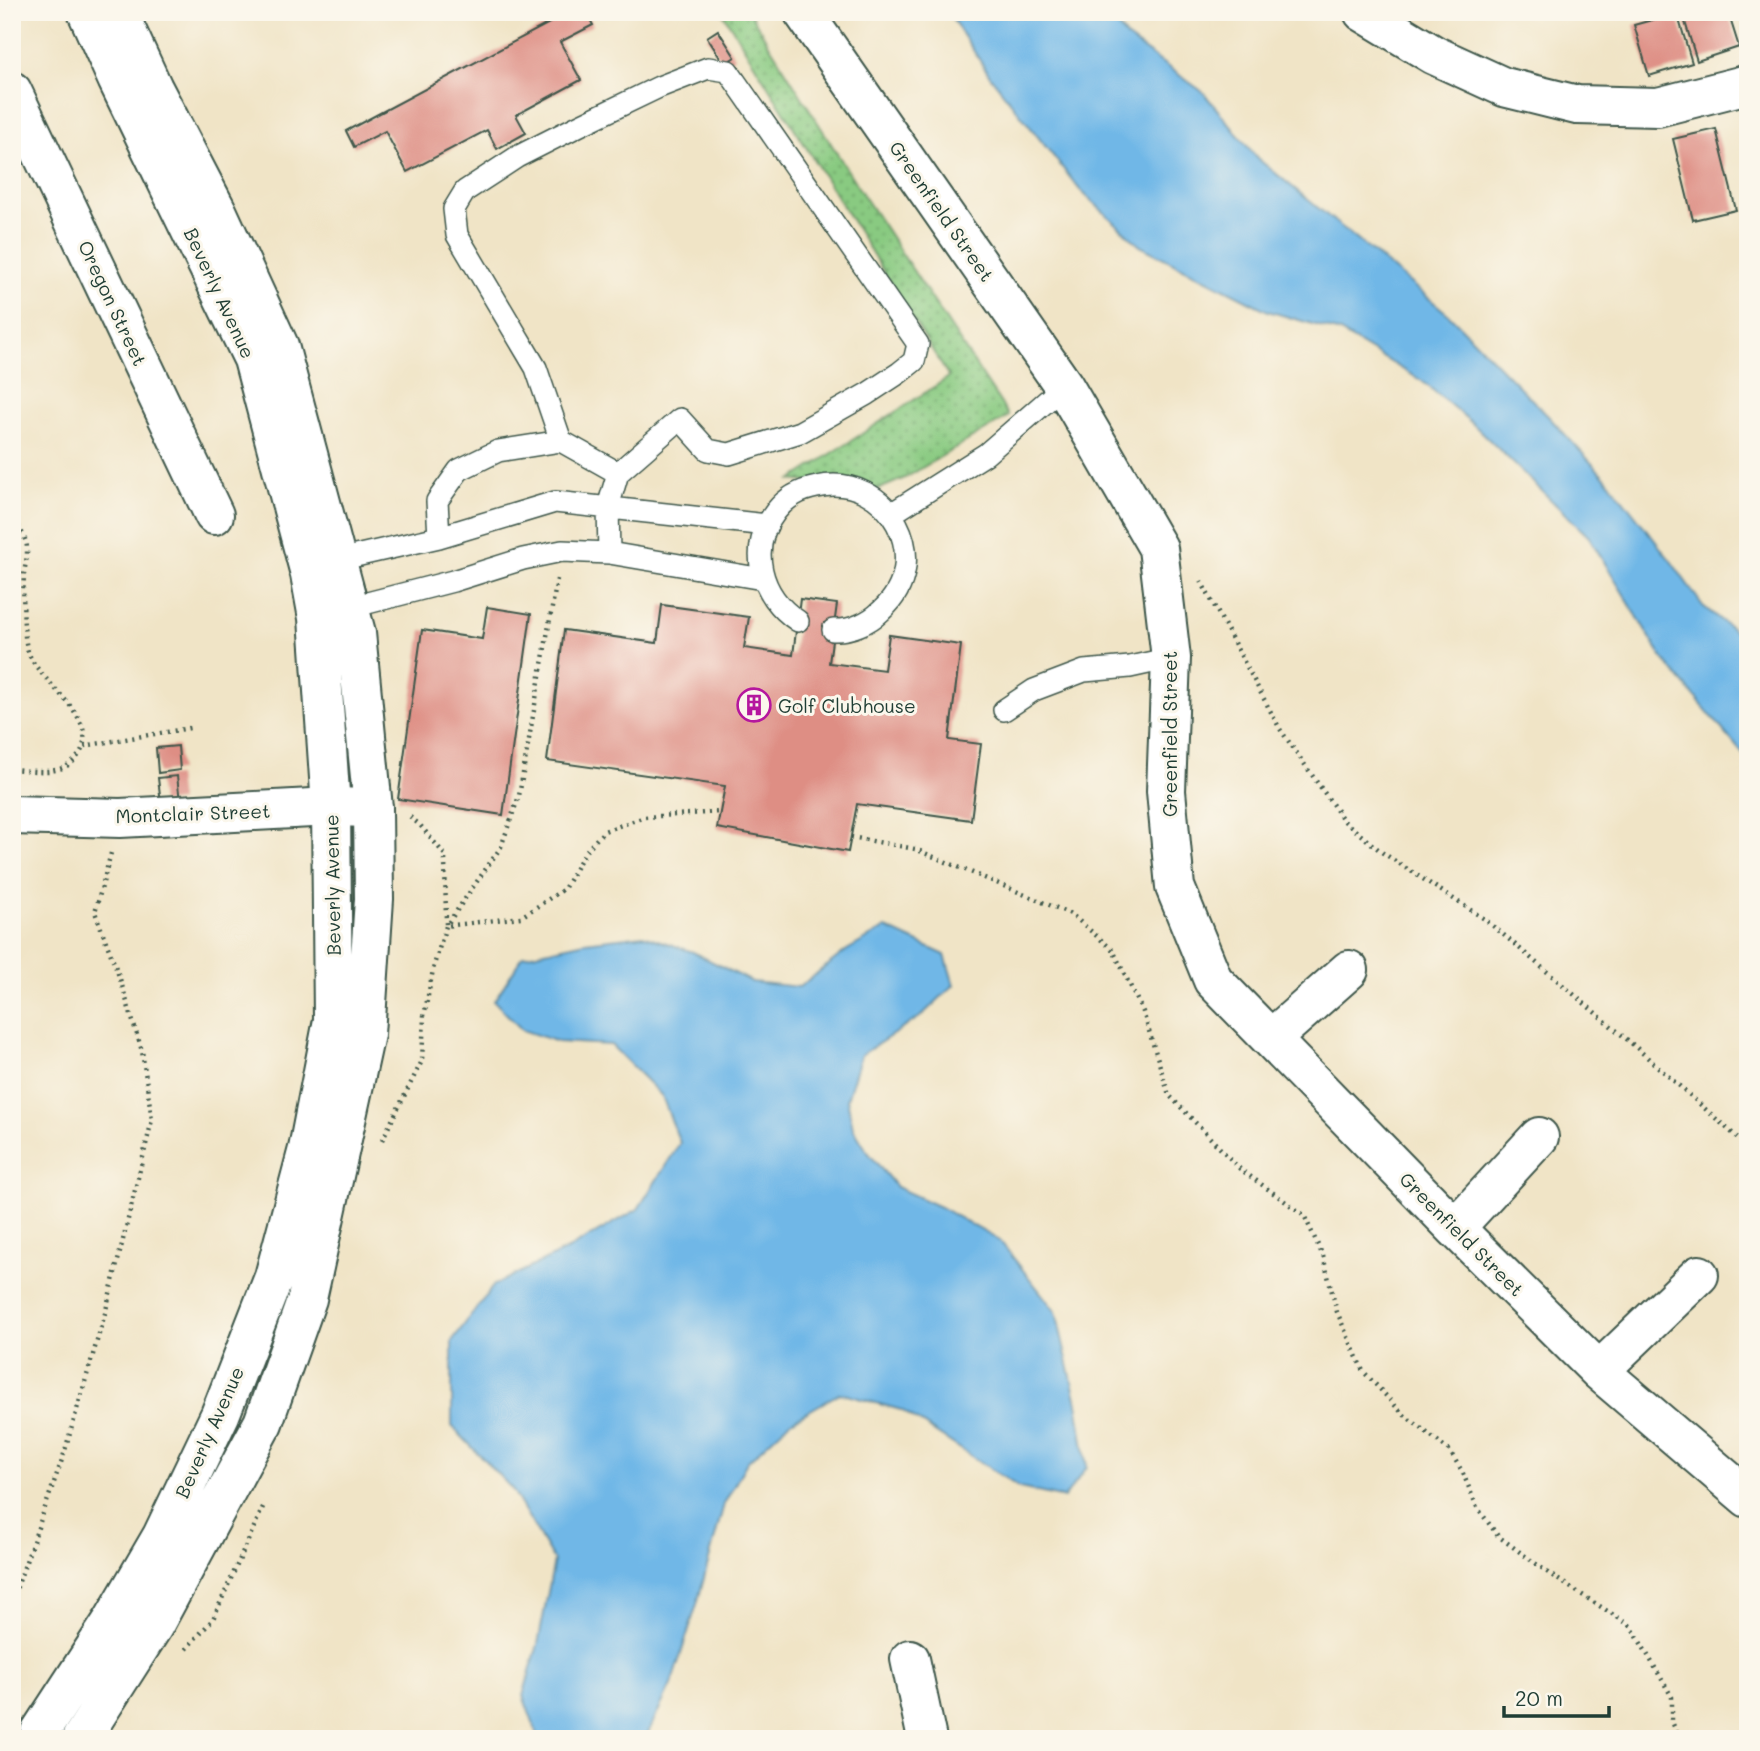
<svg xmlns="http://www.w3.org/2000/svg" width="1760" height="1751" font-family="Mali,sans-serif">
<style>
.grass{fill:url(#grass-dots);stroke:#54845a;stroke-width:2}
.water{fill:#6fb7e7;stroke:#477a8e;stroke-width:2}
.building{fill:#de8e84}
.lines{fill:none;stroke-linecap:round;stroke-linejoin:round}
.service-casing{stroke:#3e564a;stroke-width:24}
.minor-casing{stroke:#3e564a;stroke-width:42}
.tertiary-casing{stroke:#3e564a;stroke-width:42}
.path{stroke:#3e564a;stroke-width:4.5;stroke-dasharray:2 5;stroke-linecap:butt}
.service{stroke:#fff;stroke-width:21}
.minor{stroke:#fff;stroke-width:38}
.tertiary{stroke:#fff;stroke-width:38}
.labels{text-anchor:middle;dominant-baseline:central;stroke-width:6;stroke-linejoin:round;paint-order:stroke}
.street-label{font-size:19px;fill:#1f3d34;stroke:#fbf7ec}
.poi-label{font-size:19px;fill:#1f3d34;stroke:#fbf7ec;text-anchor:start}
</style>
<defs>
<pattern id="grass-dots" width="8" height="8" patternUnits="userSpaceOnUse" patternTransform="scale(1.75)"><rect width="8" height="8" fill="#89ca81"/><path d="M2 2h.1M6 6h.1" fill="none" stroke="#6fa56a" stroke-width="1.8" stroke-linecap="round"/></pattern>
</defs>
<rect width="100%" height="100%" fill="#fbf7ec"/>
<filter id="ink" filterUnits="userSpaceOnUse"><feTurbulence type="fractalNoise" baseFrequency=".0143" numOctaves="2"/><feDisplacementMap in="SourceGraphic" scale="14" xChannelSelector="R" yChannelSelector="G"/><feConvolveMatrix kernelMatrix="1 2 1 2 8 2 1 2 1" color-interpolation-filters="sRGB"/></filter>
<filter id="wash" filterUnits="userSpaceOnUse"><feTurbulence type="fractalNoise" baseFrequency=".00686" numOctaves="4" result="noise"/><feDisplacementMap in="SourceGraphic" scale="28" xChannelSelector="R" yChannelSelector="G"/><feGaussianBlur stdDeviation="1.57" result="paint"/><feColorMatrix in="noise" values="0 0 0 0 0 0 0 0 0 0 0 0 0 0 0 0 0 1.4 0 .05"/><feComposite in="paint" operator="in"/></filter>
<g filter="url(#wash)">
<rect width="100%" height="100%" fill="#f0e4c6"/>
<path class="grass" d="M722,12H749L858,187L1009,416L905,478L868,494L816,483L791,480L949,377Z"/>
<path class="water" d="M948,12H1107L1126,37L1203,92L1257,158L1448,314L1547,415L1610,483L1671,561L1703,606L1748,642V760L1663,659L1589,537L1472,423L1422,381L1340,332L1268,311L1140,246L1080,190L990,76Z
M886,928L945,955L954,985L920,1017L861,1055L847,1099L853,1128L867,1151L896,1187L940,1207L1000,1241L1056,1312L1077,1403L1087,1467L1064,1498L1020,1488L901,1410L840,1393L790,1422L747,1462L724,1504L697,1604L671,1685L645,1739H539L523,1696L538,1644L554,1561L512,1489L452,1426V1341L494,1285L570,1248L638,1209L680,1143L662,1096L611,1045L558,1042L522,1030L494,1001L523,956L585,942L643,935L693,952L752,982L799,987L847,950Z"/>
<g id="blocks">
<path class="building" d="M570,12H586L593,25L560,42L581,80L516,115L526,133L497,149L487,130L407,172L385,131L354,147L346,131Z
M1682,12H1728L1739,47L1697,61Z
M1677,13L1692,63L1649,76L1634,25Z
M718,30L735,57L724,64L707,37Z
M1716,129L1736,210L1693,220L1673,139Z
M800,599L837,604L829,663L884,670L889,635L961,645L949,740L981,744L971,820L857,804L848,852L717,828L725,786L547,761L564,630L657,643L662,605L749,617L744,648L793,655Z
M487,607L531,614L503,815L398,799L422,630L482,639Z
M178,746L180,770L158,773L156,748Z
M177,776L180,801L161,803L158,778Z"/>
</g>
</g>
<g filter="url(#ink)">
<use href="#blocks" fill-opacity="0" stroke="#3e564a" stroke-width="2"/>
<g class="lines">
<defs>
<path id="service" d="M561,441L536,368L457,235L454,209L465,191L517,157L580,125L659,87L708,68L728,71L918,344L914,361L899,373L867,394L800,432L729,454L708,450L680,419L618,473L608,507L609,553
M891,514L986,454L1064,386
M439,537L437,501L459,470L498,451L561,441L618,473
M328,565L338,560L439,537L555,502L767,525
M340,610L453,581L523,559L562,551L609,553L763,579
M798,621C760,596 747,548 776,511C786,498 801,490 817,487C889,471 937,561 881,611C869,623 850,631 833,630
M1004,710L1034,690L1084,671L1130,667L1171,658"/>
<path id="minor" d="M803,12L1064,386L1158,548L1171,658L1166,791L1175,887L1213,980L1455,1228L1599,1371L1748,1498
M1363,12L1434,55L1504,87L1577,105L1658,107L1748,84
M12,91L214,515
M12,815L120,818L331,807L373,808
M1271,1039L1349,970
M1455,1228L1539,1137
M1599,1371L1699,1275
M910,1659L927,1739"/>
<path id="tertiary" d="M40,1732L113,1620L162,1536L220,1415L274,1277L308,1149L333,1020L331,807L318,618L310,574L253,359L117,79L87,12
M81,1739L154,1625L263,1423L307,1299L365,1034L374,899L373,808L356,633L279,346L217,211L153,88L118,12"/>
</defs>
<use href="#service" class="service-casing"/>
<use href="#minor" class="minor-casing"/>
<use href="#tertiary" class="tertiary-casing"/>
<path class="path" d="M12,513C17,523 23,533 26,542C29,552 25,565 24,574C23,594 22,637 29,654C40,683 101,718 80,753C66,777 37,771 12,769
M1201,581L1280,729L1344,821L1383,853L1486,920L1630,1042L1748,1147
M84,746L190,728
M410,817L420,825L445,855L446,926L521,917L564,889L585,852L604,831L645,817L720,812
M851,837L915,849L1071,914L1113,950L1143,1012L1169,1095L1240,1169L1304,1215L1323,1256L1337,1312L1363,1371L1403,1414L1449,1450L1462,1471L1477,1507L1498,1536L1554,1577L1631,1626L1672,1697V1722L1680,1739
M382,1140L422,1061L424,1016L434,965L446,926L501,847L519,796L557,579
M12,1601L64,1454L106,1310L152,1120L142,1051L120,979L95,912L111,853
M186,1649L213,1619L263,1507"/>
<use href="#service" class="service"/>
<use href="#minor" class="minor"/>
<use href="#tertiary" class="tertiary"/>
</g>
</g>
<defs>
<symbol id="building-ring" viewBox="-11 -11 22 22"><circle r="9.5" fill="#fbf7ec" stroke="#b5179e" stroke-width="1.5"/><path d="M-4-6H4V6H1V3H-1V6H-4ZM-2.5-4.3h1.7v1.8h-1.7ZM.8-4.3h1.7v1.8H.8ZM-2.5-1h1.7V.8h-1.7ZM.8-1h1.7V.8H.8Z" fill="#b5179e"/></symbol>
</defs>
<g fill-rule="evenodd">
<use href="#building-ring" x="735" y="686" width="38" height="38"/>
</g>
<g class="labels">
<g class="street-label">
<text transform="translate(942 211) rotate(55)">Greenfield Street</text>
<text transform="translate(220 293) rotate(65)">Beverly Avenue</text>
<text transform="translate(113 303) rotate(65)">Oregon Street</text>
<text transform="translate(1169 734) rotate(-90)">Greenfield Street</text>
<text transform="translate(193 813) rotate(-2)">Montclair Street</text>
<text transform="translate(332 885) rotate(-91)">Beverly Avenue</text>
<text transform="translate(1462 1234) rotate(45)">Greenfield Street</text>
<text transform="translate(209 1432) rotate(-66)">Beverly Avenue</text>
</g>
<g class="poi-label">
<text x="778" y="705">Golf Clubhouse</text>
</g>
</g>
<rect width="1760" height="1751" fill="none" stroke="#fbf7ec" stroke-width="42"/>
<path d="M1504 1706v10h105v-10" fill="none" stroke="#1f3d34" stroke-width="3.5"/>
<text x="1515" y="1706" font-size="21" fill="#1f3d34" stroke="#fbf7ec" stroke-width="5" paint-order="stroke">20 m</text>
</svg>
